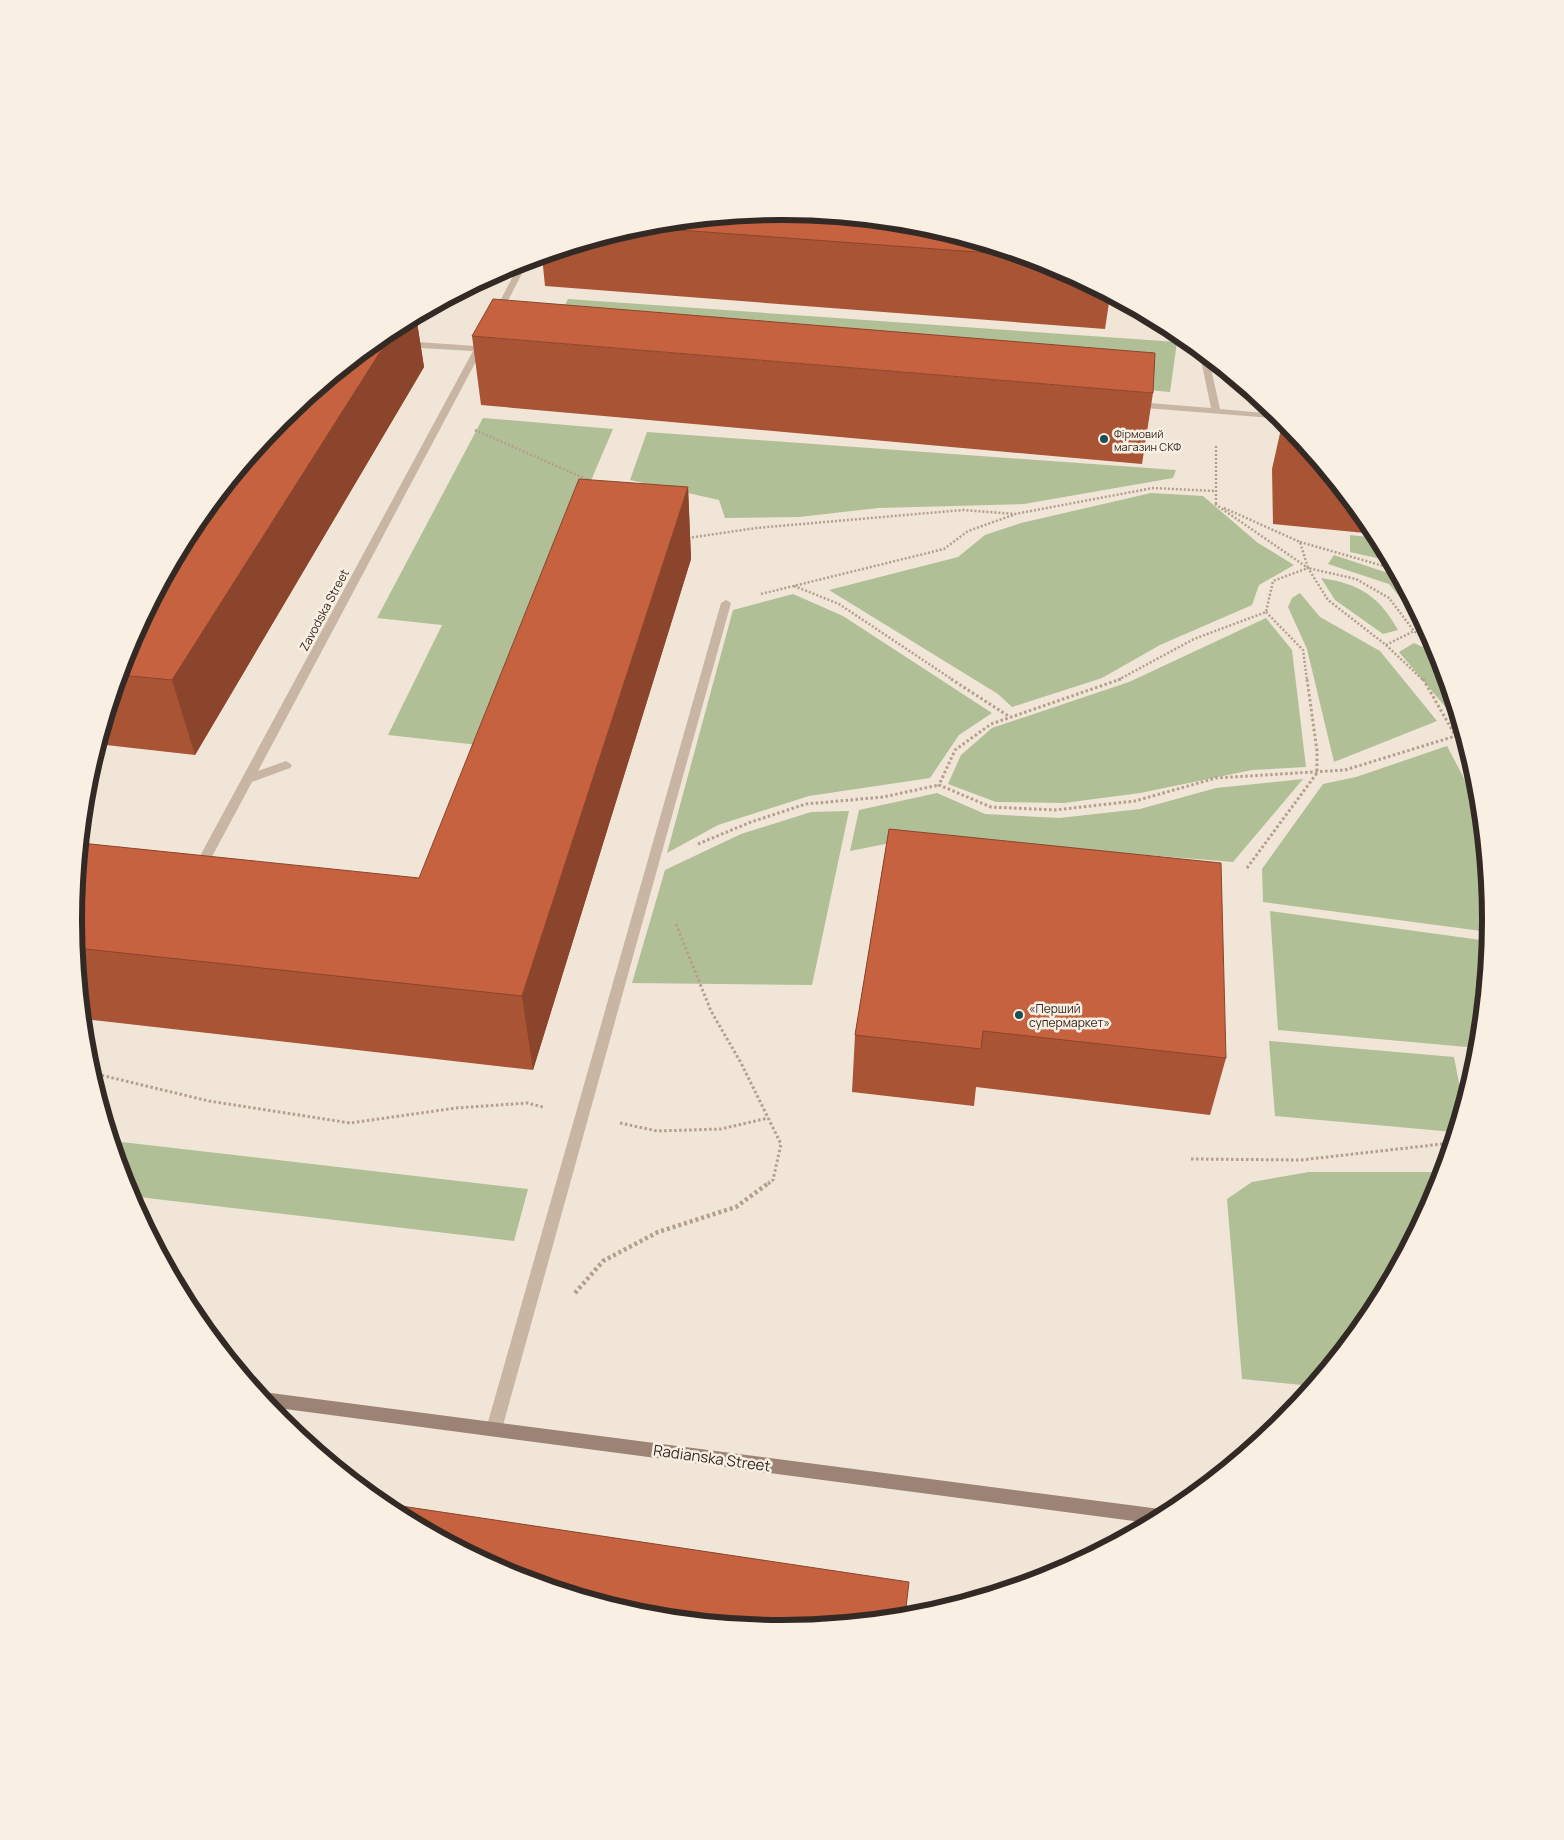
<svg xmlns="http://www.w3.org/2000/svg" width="1564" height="1840" font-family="Manrope,sans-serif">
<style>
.green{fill:#b1bf97}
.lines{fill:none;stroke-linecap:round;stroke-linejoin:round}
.path-far2{stroke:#b49f8d;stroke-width:2.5;stroke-dasharray:2 2;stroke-linecap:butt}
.path-far1{stroke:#b49f8d;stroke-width:3;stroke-dasharray:2.5 2.5;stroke-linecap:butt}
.path{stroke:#b49f8d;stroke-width:4.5;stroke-dasharray:3 3;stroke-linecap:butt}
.lane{fill:#c8b5a3;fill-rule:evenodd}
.secondary{fill:#9c8375;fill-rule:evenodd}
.wall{fill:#aa5436}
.shaded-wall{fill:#8b452c}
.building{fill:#c6623f;stroke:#8b452c}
.poi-dot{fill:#1b4f54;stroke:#f9efe3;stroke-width:2}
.labels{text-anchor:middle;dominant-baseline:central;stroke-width:5;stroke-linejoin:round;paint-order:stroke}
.far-poi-label{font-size:11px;fill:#332a25;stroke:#f9efe3;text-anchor:start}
.street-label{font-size:12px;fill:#332a25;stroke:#f9efe3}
.poi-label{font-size:12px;fill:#332a25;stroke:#f9efe3;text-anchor:start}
.near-street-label{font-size:15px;fill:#332a25;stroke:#f9efe3}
.rim{fill:none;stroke:#332a25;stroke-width:6}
</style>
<rect width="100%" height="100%" fill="#f0e5d7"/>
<path class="green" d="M568,299L1177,342L1170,392L549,336Z
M483,418L613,429L478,745L388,735L442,625L377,618Z
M647,432L1176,470L1173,478L1024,504L878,508L799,517L725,518L719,500L630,480Z
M1151,493L1203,496L1258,543L1294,565L1259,585L1252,605L1160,645L1102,678L1012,707L998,694L829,590L958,557L985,535L1021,523Z
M1350,535L1377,538L1390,561L1350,552Z
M1334,555L1397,576L1425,627L1389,584L1328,564Z
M1321,578C1360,584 1379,596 1398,630L1383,634L1335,600Z
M1300,593L1320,617L1380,651L1437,721L1334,762L1307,649L1288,607L1292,598Z
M793,594L843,616L992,713L959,735L930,778L809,796L718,825L667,853L733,610Z
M1266,618L1292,650L1306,767L1252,770L1140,793L1064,803L996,802L948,784L961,755L992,728L1129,682Z
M1414,643L1438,654L1459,723L1399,652Z
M1447,746L1479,807L1490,920L1489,932L1263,902L1262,869L1323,784L1356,777Z
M1303,779L1233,862L921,837L850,851L859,810L937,793L985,814L1059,818L1140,809L1216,788Z
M849,811L812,985L632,983L665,870L741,834L811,812Z
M1270,911L1488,941L1478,1048L1278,1030Z
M1269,1041L1454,1057L1463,1104L1454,1132L1275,1116Z
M113,1141L528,1189L514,1241L130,1196Z
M1309,1172H1435L1438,1187L1371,1314L1311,1386L1242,1379L1227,1199L1252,1182Z"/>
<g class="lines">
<path class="path-far2" d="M475,430L588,480
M1216,446V504
M1215,504L1308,568L1328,600L1386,645L1423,680
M1224,508L1300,542L1308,568L1356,579L1389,598L1414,631L1435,646
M688,538L756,528L963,510L1015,514L1153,488L1215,491
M1300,542L1394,569
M794,586L839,604L953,680
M761,594L944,549L968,531L1013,515
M1266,612L1303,650L1307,680
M1386,645L1414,631
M1118,680L1194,639L1266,612L1273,581L1308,568"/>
<path class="path-far1" d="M951,679L1010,717
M1121,679L991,724L955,750L939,785L991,807L1055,810L1135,801L1216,778L1345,770L1462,734
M1423,679L1471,763
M698,844L751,822L806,804L883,797L939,785
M1247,868L1317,773V751L1307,679
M676,924L711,1011L741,1063L781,1144L773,1180L768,1184
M92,1073L209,1101L350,1123L456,1108L527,1103L543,1107
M620,1123L657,1131L721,1129L768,1118
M1191,1159L1301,1160L1451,1143"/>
<path class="path" d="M575,1293L603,1261L658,1232L736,1207L770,1182"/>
<path class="lane" d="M529,260L501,314L494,316L493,314L520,263Z
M482,339L486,342L484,347L495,350L491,353L481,352L258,771L286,761L292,765L290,768L252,782L208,864L189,863L187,860L189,857L200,856L473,351L403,347L399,344L403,341L475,346L479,340Z
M1202,353L1209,359L1220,409L1276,414L1283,419L1133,407V403L1136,402L1211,408L1200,355Z
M726,600L731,603L502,1429L500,1434L494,1436L488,1434L486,1429L721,603Z"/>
<path class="secondary" d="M263,1392L1160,1509L1167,1514L1149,1523L270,1407L259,1394Z"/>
</g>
<path class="wall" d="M644,225H920L1053,266L1110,296L1105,329L545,286L542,256Z
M416,316L424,367L195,755L106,745L102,734L128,649L389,331Z
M472,336L1153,393L1142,464L481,405Z
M1283,420L1371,527L1375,534L1273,524L1272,469Z
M688,487L691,559L533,1070L84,1019L74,920L419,878Z
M889,829L1226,1058L1210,1115L976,1087L974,1106L852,1092L855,1035Z"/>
<path class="shaded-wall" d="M416,316L424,367L195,755L172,680L396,327Z
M688,487L691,559L533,1070L522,996Z"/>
<path class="building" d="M782,212L920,225L1017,255L638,227L644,225Z
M493,299L1155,353L1153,393L472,336Z
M396,327L172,680L120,675L128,649L193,526L281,419L389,331Z
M1292,430L1300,441L1292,440Z
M579,479L688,487L522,996L76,948L74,920L81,843L419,878Z
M889,829L1221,863L1226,1058L983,1031L981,1049L855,1035Z
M381,1503L909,1582L905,1616L782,1628L644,1615L511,1574L388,1509Z"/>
<g class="poi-dot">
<circle cx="1104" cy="439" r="5"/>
<circle cx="1019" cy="1015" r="5"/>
</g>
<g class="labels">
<g class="far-poi-label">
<text x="1114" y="433">Фірмовий<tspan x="1114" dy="13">магазин СКФ</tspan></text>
</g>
<g class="street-label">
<text transform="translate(324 610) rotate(-62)">Zavodska Street</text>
</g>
<g class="poi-label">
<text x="1029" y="1008">«Перший<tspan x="1029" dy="14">супермаркет»</tspan></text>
</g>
<g class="near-street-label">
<text transform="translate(712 1458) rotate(8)">Radianska Street</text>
</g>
</g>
<path d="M0 0H1564V1840H0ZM82 920a700 700 0 1 1 1400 0a700 700 0 1 1-1400 0Z" fill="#f9efe3" fill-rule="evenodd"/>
<path class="rim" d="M82 920a700 700 0 1 1 1400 0a700 700 0 1 1-1400 0Z"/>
</svg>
